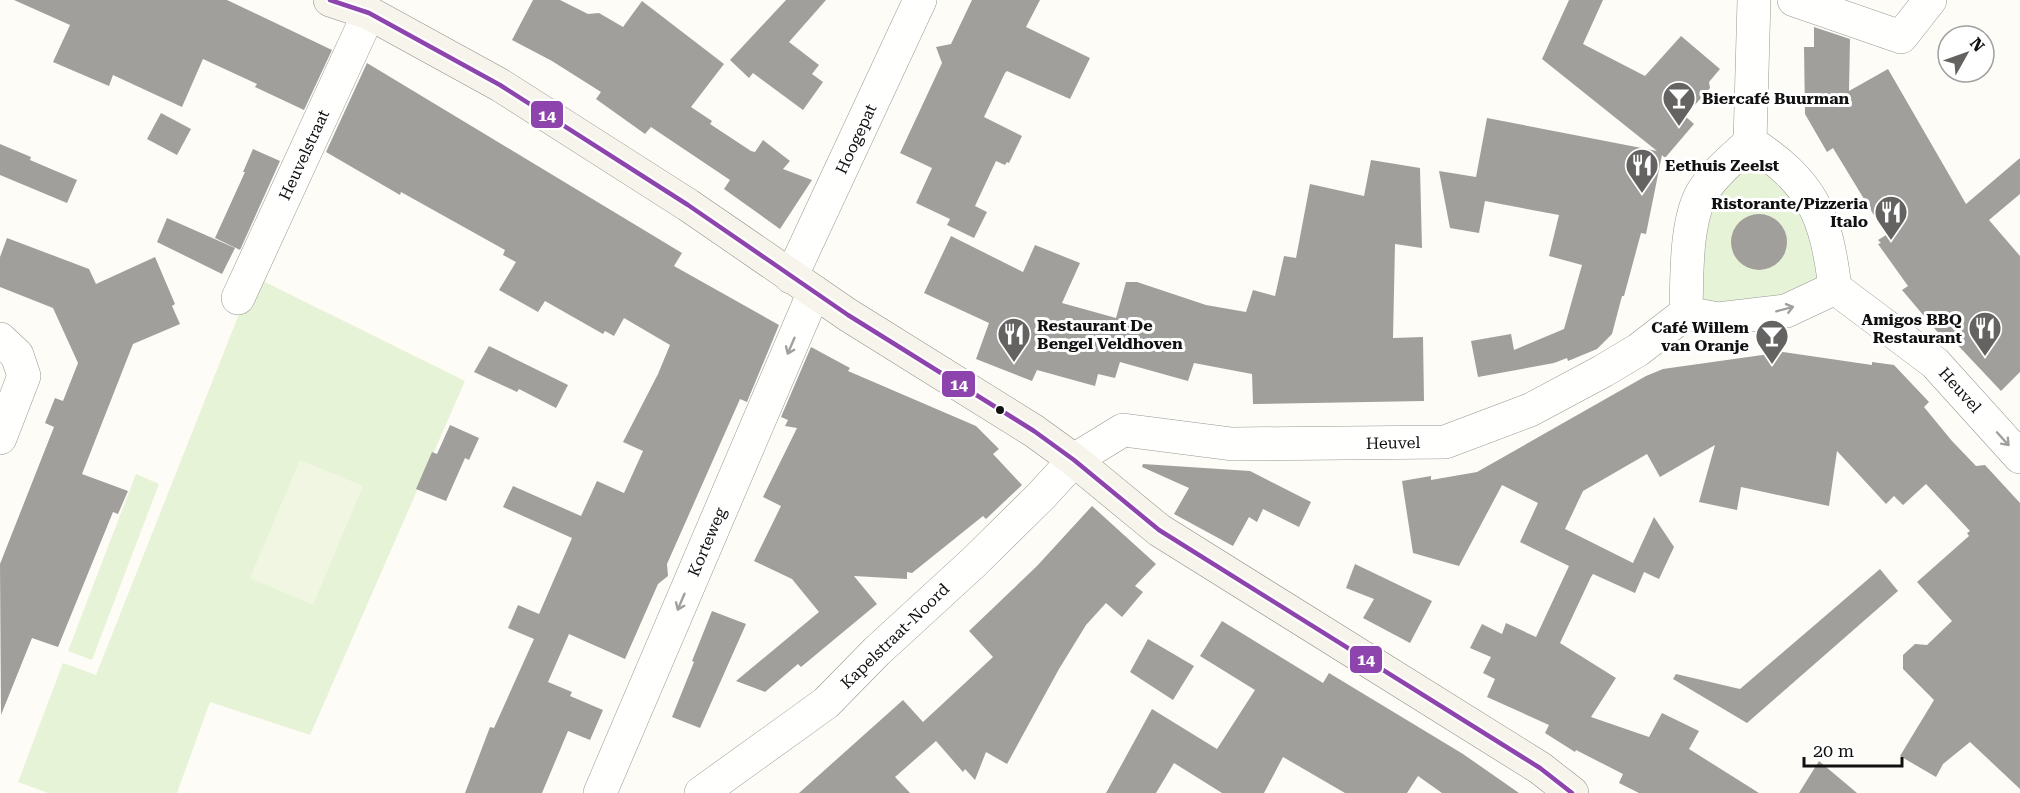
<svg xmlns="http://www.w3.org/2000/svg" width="2020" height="793" font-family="'Roboto Serif',serif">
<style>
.green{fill:#e7f3d7}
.pitch{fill:#f0f6e1}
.building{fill:#a19f9c}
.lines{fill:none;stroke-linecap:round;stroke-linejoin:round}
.street-casing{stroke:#979795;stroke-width:34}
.secondary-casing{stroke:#8e8d8b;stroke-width:34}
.street{stroke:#fffffe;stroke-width:33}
.secondary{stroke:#f6f4eb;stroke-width:33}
.bus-1-casing{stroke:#fff;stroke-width:9}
.bus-1{stroke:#8e44ad;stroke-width:4.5}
.oneway{stroke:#a0a09f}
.bus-dot{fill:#111;stroke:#fff;stroke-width:2}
.labels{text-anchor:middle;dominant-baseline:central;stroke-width:6;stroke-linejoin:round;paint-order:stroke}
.poi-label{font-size:16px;font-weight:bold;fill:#111;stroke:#fff;text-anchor:start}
.street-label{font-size:16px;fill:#111;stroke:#fff}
.line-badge{stroke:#fff;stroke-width:2}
.badge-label{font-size:16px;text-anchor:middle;font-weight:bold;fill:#fff}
</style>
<rect width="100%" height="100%" fill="#fdfcf7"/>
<path class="green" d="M1756,163L1799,200L1826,280C1800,290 1764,303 1735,304C1723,304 1710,303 1698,302L1699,237L1712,200L1744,165Z
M261,280L465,381L310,735L210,702L177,793H48L18,782L63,663L96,675L243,304Z
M136,474L159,484L92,660L68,651Z"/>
<path class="pitch" d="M300,460L363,486L313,605L250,578Z"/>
<path class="building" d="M14,0H227L332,50L304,110L255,87L257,84L203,59L182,107L113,75L109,86L53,62L70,25Z
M533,0H560L588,14L599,13L623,27L642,1L724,64L691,107L712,121L710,124L751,151L755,152L763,140L790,161L783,169L812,180L780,229L724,189L730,180L651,127L645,134L596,99L601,92L552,61L512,40Z
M786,0H826L789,42L819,65L812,74L823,82L803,110L753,73L749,78L730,60Z
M972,0H1040L1026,27L1090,58L1070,99L1007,71L1005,73L984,117L1022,136L1009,163L1007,162L1005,165L996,161L975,206L987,212L974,238L947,225L950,219L916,203L932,168L900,153L942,63L936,47L951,44Z
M1569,0H1603L1583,44L1645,76L1681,36L1720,69L1709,82L1710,88L1685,116L1694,124L1665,158L1662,155L1646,234L1641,233L1624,296H1622L1612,334L1597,349L1568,361L1567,358L1554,363L1478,377L1471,341L1511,334L1514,350L1564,329L1582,265L1549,256L1559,215L1485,201L1479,233L1450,228L1439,171L1476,177L1487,118L1657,151L1542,59Z
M1814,27L1850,39L1849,91L1888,69L1966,204L2020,158V194L1989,220L2020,256V372L2001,391L1951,338L1946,342L1902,290L1908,286L1878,244L1881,243L1878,240L1886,235L1833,148L1827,152L1805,114L1804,47H1814Z
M367,63L682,253L674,266L779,325L747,402L740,399L667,564L668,576L658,584L625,659L569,634L548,682L572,692L570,696L603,710L590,740L568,731L542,793H465L490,727L494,728L534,639L508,628L518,605L539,614L572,538L503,507L513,486L581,516L597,481L624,493L643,451L623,442L658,374L670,345L624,318L614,336L605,331L603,334L545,301L538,312L499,290L516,262L503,255L505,250L401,192L400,195L326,152Z
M161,113L191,129L177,155L147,139Z
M0,144L31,157L30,160L77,180L67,203L0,175Z
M253,149L280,161L240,250L215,238L245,172H243Z
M1371,160L1420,168L1422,248L1395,244L1393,338L1423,337L1424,401L1253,404L1252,374L1194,363L1188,381L1120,362L1115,378L1098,374L1095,386L1037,370L1032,381L976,359L989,323L924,293L951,236L1023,272L1035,245L1080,263L1062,303L1116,318L1126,282H1137L1206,305L1246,312L1253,290L1275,296L1284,256L1296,258L1310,184L1364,196Z
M1731 242a28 28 0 1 1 56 0a28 28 0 1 1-56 0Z
M167,218L235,248L222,274L157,242Z
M7,238L89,269L96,284L155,257L175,304L172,306L180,324L133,344L82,474L128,491L118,514L113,512L58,647L32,638L1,715L0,564L54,427L45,423L55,398L63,401L78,363L53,308L0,287V257Z
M489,346L568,385L556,408L519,389L517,392L474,372Z
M811,347L850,368L848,371L976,426L999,449L993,454L1022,485L986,519L983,516L912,573L907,572V579L854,576L877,604L801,667L798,664L765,692L736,681L819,612L792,579L754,561L781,506L763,497L797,428L785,426L788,420L781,417Z
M1783,352L1872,365V362L1894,365L1929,402L1924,407L1952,441L1976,466L1985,465L2020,503V789L1970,742L1943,764L1936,777L1900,756L1934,700L1903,669V655L1915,644L1927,645L1952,621L1917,582L1969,536L1967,533L1970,531L1926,484L1903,505L1894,496L1886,504L1837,451L1829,506L1741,487L1737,510L1699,502L1715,445L1660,477L1647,454L1583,491L1565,529L1633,563L1654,517L1674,547L1659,579L1644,572L1635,593L1593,574L1591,577L1560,643L1616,678L1591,717L1649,737L1662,713L1699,731L1689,749L1759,793H1639L1619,783L1623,774L1576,750L1575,752L1545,733L1549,725L1487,697L1495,679L1483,673L1491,657L1470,648L1482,624L1502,634L1506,623L1536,637L1569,566L1520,542L1538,503L1502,485L1459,566L1413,553L1402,481L1431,476V480L1477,472L1646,376L1663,369Z
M450,425L479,438L469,460L465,458L446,501L416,489L432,452L437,454Z
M1143,464L1250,471L1311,502L1299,527L1263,509L1257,522L1249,517L1233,546L1174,514L1189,488L1142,467Z
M1092,506L1156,564L1135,586L1143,592L1122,617L1106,603L1086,625L1059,669L1007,764L986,752L975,780L965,769L963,772L936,741L895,777L910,793H799L903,700L923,722L993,657L969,631L1037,566Z
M1355,564L1432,601L1410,643L1363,618L1374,599L1346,588Z
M1880,569L1898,591L1747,723L1673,679L1676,674L1740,689Z
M712,611L746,624L700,728L672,717L694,662L692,661Z
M1222,621L1323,683L1329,673L1463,754L1519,793H1442L1418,776L1407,793H1345L1283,757L1264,793H1222L1174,763L1156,793H1106L1152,709L1217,749L1255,690L1200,656Z
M1148,639L1194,666L1173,700L1130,672Z
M1819,761L1857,793H1799Z"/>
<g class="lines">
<defs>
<path id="street" d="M1794,0L1901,37L1930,0
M1750,142C1813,183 1826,215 1835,288L1935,363L2020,457
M791,277L920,0
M238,298L369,13
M1686,313C1687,279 1685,223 1702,193C1713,174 1734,158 1750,142L1754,0
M0,339L17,355L24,376L0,438
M600,793L814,292
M701,793L826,703L877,651L973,563L1041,496L1074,460L1123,430L1232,444L1445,442L1530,410L1603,371L1638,350L1686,313L1718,319L1786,311L1835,288"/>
<path id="secondary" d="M330,0L369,13L500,85L688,205L848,315L1034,431L1074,460L1159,530L1540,768L1572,793"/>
</defs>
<use href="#street" class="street-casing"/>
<use href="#secondary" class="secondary-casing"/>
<use href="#street" class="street"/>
<use href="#secondary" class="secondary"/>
<defs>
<path id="bus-1" d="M330,0L369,13L500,85L688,205L848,315L1034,431L1074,460L1159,530L1540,768L1572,793"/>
</defs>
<use href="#bus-1" class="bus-1-casing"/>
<use href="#bus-1" class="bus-1"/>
</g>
<defs><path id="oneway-shaft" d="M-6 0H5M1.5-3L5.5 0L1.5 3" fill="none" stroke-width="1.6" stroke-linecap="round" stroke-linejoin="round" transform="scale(1.5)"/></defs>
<g class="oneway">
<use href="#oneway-shaft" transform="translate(1785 309) rotate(-15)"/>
<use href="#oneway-shaft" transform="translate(791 346) rotate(113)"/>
<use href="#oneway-shaft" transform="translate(2003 439) rotate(48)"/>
<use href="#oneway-shaft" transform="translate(681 602) rotate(113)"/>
</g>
<defs>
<symbol id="bar-pin" viewBox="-11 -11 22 30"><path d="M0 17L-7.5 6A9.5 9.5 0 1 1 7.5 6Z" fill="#646362" stroke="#fff"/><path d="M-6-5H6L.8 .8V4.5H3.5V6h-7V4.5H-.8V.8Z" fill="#fff"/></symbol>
<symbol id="restaurant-pin" viewBox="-11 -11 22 30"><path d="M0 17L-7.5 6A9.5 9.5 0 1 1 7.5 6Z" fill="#646362" stroke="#fff"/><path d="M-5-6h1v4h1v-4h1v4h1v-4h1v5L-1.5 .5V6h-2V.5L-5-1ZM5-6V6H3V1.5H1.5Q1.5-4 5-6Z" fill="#fff"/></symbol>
</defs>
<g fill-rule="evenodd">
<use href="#bar-pin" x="1660" y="79" width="38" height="52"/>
<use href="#restaurant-pin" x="1623" y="146" width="38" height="52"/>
<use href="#restaurant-pin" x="1872" y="193" width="38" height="52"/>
<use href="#restaurant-pin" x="1966" y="309" width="38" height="52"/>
<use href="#restaurant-pin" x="995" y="315" width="38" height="52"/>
<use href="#bar-pin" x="1753" y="317" width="38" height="52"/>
</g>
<circle class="bus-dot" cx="1000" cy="410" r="5"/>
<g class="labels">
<g class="poi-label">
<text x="1702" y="98">Biercafé Buurman</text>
<text x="1665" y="165">Eethuis Zeelst</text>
<text x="1868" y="203" text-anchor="end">Ristorante/Pizzeria<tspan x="1868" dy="18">Italo</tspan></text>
<text x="1962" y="319" text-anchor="end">Amigos BBQ<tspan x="1962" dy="18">Restaurant</tspan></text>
<text x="1037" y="325">Restaurant De<tspan x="1037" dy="18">Bengel Veldhoven</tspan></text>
<text x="1749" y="327" text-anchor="end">Café Willem<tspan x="1749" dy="18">van Oranje</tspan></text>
</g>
<g class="street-label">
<text transform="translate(856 139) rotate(-65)">Hoogepat</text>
<text transform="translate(304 155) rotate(-65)">Heuvelstraat</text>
<text transform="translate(1960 390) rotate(48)">Heuvel</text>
<text transform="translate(1393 443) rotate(-1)">Heuvel</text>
<text transform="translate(707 542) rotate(-67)">Korteweg</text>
<text transform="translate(895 636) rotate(-44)">Kapelstraat-Noord</text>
</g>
</g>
<g class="line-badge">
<rect x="530" y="100" width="34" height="29" rx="6" fill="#8e44ad"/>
<rect x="941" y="370" width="35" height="28" rx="6" fill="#8e44ad"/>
<rect x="1349" y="645" width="34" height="29" rx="6" fill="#8e44ad"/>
</g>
<g class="badge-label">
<text x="547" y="121">14</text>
<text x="959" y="390">14</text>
<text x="1366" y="665">14</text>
</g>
<g transform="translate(1966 54) rotate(50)"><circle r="28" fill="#ffffff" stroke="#a0a0a0" stroke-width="1.5"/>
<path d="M0-4.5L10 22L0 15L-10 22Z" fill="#646362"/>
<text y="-9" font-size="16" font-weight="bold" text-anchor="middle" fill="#111111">N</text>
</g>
<path d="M1804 757v9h98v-9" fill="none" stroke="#111111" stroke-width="3"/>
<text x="1813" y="757" font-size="18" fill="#111111" stroke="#ffffff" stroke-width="4.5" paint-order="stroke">20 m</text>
</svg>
